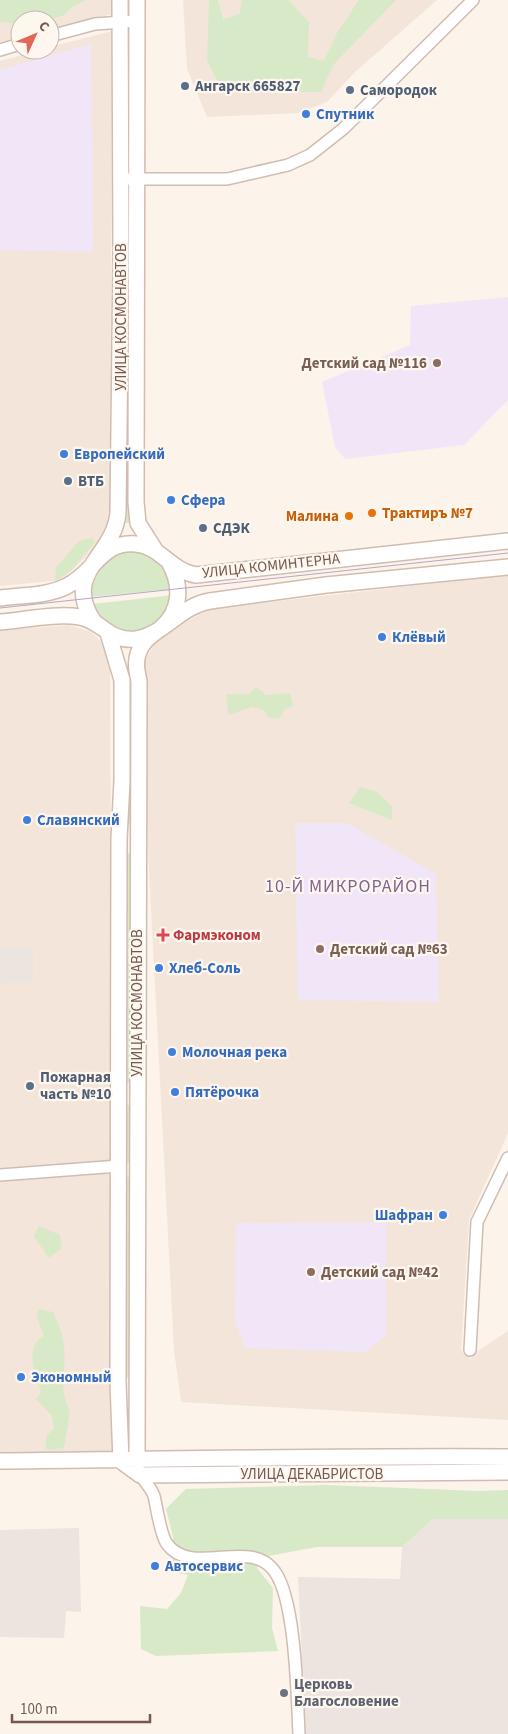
<svg xmlns="http://www.w3.org/2000/svg" width="508" height="1734" font-family="'Source Sans 3',sans-serif">
<style>
.residential{fill:#f3e5d9}
.industrial{fill:#ebe4df}
.education{fill:#f0e6f8}
.green{fill:#d8e9c8}
.lines{fill:none;stroke-linecap:round;stroke-linejoin:round}
.street-casing{stroke:#cfbdb2;stroke-width:14}
.secondary-casing{stroke:#d2bcb0;stroke-width:18}
.street{stroke:#fff;stroke-width:11}
.secondary{stroke:#fff;stroke-width:15}
.tram{stroke:#b5a8c6;stroke-width:1}
.service-dot{fill:#5c6f8a;stroke:#fef7f0;stroke-width:2}
.shop-dot{fill:#3f7fe0;stroke:#fef7f0;stroke-width:2}
.education-dot{fill:#8d6e63;stroke:#fef7f0;stroke-width:2}
.food-dot{fill:#e8710a;stroke:#fef7f0;stroke-width:2}
.health-dot{fill:#e0444e;stroke:#fef7f0;stroke-width:2}
.worship-dot{fill:#6b7280;stroke:#fef7f0;stroke-width:2}
.labels{text-anchor:middle;dominant-baseline:central;stroke-width:4.5;stroke-linejoin:round;paint-order:stroke}
.service-label{font-size:15px;font-weight:bold;fill:#4e5e75;stroke:#fef7f0;text-anchor:start}
.shop-label{font-size:15px;font-weight:bold;fill:#366cbe;stroke:#fef7f0;text-anchor:start}
.street-label{font-size:15px;fill:#75594e;stroke:#fef7f0}
.education-label{font-size:15px;font-weight:bold;fill:#785e54;stroke:#fef7f0;text-anchor:start}
.food-label{font-size:15px;font-weight:bold;fill:#c56008;stroke:#fef7f0;text-anchor:start}
.health-label{font-size:15px;font-weight:bold;fill:#be3a42;stroke:#fef7f0;text-anchor:start}
.worship-label{font-size:15px;font-weight:bold;fill:#5b616d;stroke:#fef7f0;text-anchor:start}
.quarter-label{font-size:18px;letter-spacing:1px;fill:#7f6691;stroke:#fef7f0}
</style>
<rect width="100%" height="100%" fill="#fcf3ea"/>
<path class="residential" d="M0,0H112V14L50,30V20H20V38L0,43Z
M183,0H437L355,72L327,102L298,113L207,117L187,69Z
M112,31L110,518L94,549L62,580L0,586V61L40,50H50V47Z
M508,575V1133L469,1220L461,1350L471,1359L478,1351L508,1331V1420L181,1402L174,1350L141,716L144,662L156,641L208,609Z
M69,625L91,632L101,641L110,670L113,1453L0,1452V630Z"/>
<path class="industrial" d="M0,947H33V982L0,983Z
M433,1519H508V1734H306L298,1577L400,1579L402,1547Z
M79,1528L81,1612L66,1611L64,1638L0,1637V1530Z"/>
<path class="education" d="M91,44L93,252L0,250V70Z
M508,297V400L464,445L345,459L335,447L322,382L410,345L411,306Z
M295,823H347L436,874L439,1002L298,1000Z
M386,1222V1335L366,1352L246,1348L235,1322L236,1223Z"/>
<path class="green" d="M0,0H87L71,7L64,15L48,20H20V24L0,22Z
M209,0H218L223,20L240,13L242,0H288L309,22L308,57L324,61L337,33L359,0H396L333,65L321,92H223L207,61Z
M127,47H131V167H126Z
M126,194H132L129,523H124Z
M92,538L95,542L72,570L55,581L56,568L77,543L81,540Z
M138,549L162,562L173,589L90,597L92,575L117,552Z
M174,595C172,600 170,608 167,613C153,635 120,638 102,620C98,616 95,609 92,604Z
M127,674H132L133,824L128,825Z
M256,687L266,695L290,693L293,706L285,709L279,719L268,717L264,710L252,707L228,715L226,694H249Z
M360,787L377,792L392,806V820L349,803Z
M127,853L133,854L130,1083H124Z
M125,1105H131L129,1163H124Z
M129,1177L130,1378L122,1377L123,1178Z
M39,1226L60,1235L62,1248L49,1258L34,1237Z
M38,1309L53,1312C58,1323 63,1333 64,1346C67,1366 58,1393 70,1411L64,1448L45,1450L47,1435L54,1429L52,1416L36,1399L41,1393C36,1375 23,1347 44,1336L37,1317Z
M160,1462H384V1467H160Z
M327,1485L478,1491L508,1490V1519H433L402,1547H317L263,1557L257,1568L273,1588L272,1628L278,1651L156,1656L141,1649L140,1606L167,1609L181,1593L188,1575L173,1572V1537L166,1509L186,1489Z"/>
<g class="lines">
<defs>
<path id="street" d="M50,36L95,24L137,21
M0,50L20,44
M121,179H227L288,165L310,155L343,129L473,0
M0,1175L119,1166
M470,1350L477,1222L508,1158
M139,1470C141,1480 151,1486 154,1496C157,1508 160,1534 167,1544C192,1578 251,1536 275,1572C296,1602 297,1697 299,1734"/>
<path id="secondary" d="M137,0L136,502L138,523L155,550
M0,598C22,595 48,596 67,586C94,573 102,540 136,544C160,546 171,571 196,575L508,541
M0,622C25,620 55,613 80,617C102,621 109,642 136,639C164,635 180,606 210,601L326,585L508,567
M94,622C61,572 114,557 118,513L121,255L120,0
M108,633L122,680V781L119,839L118,1382L121,1461
M137,1458L139,681C137,672 135,663 138,654C142,641 151,636 161,628C181,611 182,586 170,564
M0,1461C169,1459 338,1456 508,1457
M121,1461L140,1475L508,1472"/>
</defs>
<use href="#street" class="street-casing"/>
<use href="#secondary" class="secondary-casing"/>
<use href="#street" class="street"/>
<use href="#secondary" class="secondary"/>
<path class="tram" d="M0,608L508,553"/>
</g>
<g class="service-dot">
<circle cx="185" cy="86" r="5"/>
<circle cx="350" cy="90" r="5"/>
<circle cx="68" cy="481" r="5"/>
<circle cx="203" cy="528" r="5"/>
<circle cx="30" cy="1086" r="5"/>
</g>
<g class="shop-dot">
<circle cx="306" cy="114" r="5"/>
<circle cx="64" cy="454" r="5"/>
<circle cx="171" cy="500" r="5"/>
<circle cx="382" cy="637" r="5"/>
<circle cx="27" cy="820" r="5"/>
<circle cx="159" cy="968" r="5"/>
<circle cx="172" cy="1052" r="5"/>
<circle cx="175" cy="1092" r="5"/>
<circle cx="443" cy="1215" r="5"/>
<circle cx="21" cy="1377" r="5"/>
<circle cx="155" cy="1566" r="5"/>
</g>
<g class="education-dot">
<circle cx="437" cy="363" r="5"/>
<circle cx="320" cy="949" r="5"/>
<circle cx="311" cy="1272" r="5"/>
</g>
<g class="food-dot">
<circle cx="372" cy="513" r="5"/>
<circle cx="349" cy="516" r="5"/>
</g>
<path class="health-dot" d="M160.5 927.5h5v5h5v5h-5v5h-5v-5h-5v-5h5z"/>
<circle class="worship-dot" cx="284" cy="1693" r="5"/>
<g class="labels">
<g class="service-label">
<text x="195" y="86">Ангарск 665827</text>
<text x="360" y="90">Самородок</text>
<text x="78" y="481">ВТБ</text>
<text x="213" y="528">СДЭК</text>
<text x="40" y="1077">Пожарная<tspan x="40" dy="17">часть №10</tspan></text>
</g>
<g class="shop-label">
<text x="316" y="114">Спутник</text>
<text x="74" y="454">Европейский</text>
<text x="181" y="500">Сфера</text>
<text x="392" y="637">Клёвый</text>
<text x="37" y="820">Славянский</text>
<text x="169" y="968">Хлеб-Соль</text>
<text x="182" y="1052">Молочная река</text>
<text x="185" y="1092">Пятёрочка</text>
<text x="433" y="1215" text-anchor="end">Шафран</text>
<text x="31" y="1377">Экономный</text>
<text x="165" y="1566">Автосервис</text>
</g>
<g class="street-label">
<text transform="translate(121 317) rotate(-90)">УЛИЦА КОСМОНАВТОВ</text>
<text transform="translate(271 566) rotate(-6)">УЛИЦА КОМИНТЕРНА</text>
<text transform="translate(137 1003) rotate(-90)">УЛИЦА КОСМОНАВТОВ</text>
<text x="312" y="1474">УЛИЦА ДЕКАБРИСТОВ</text>
</g>
<g class="education-label">
<text x="427" y="363" text-anchor="end">Детский сад №116</text>
<text x="330" y="949">Детский сад №63</text>
<text x="321" y="1272">Детский сад №42</text>
</g>
<g class="food-label">
<text x="382" y="513">Трактиръ №7</text>
<text x="339" y="516" text-anchor="end">Малина</text>
</g>
<g class="health-label">
<text x="173" y="935">Фармэконом</text>
</g>
<g class="worship-label">
<text x="294" y="1684">Церковь<tspan x="294" dy="17">Благословение</tspan></text>
</g>
<g class="quarter-label">
<text x="348" y="886">10-Й МИКРОРАЙОН</text>
</g>
</g>
<g transform="translate(35 35) rotate(46)"><circle r="24" fill="#fef7f0" stroke="#c7b8af"/>
<path d="M0-4L9 19L0 12L-9 19Z" fill="#de6956"/>
<text y="-8" font-size="14" font-weight="bold" text-anchor="middle" fill="#75594e">С</text>
</g>
<path d="M12 1714v8h138v-8" fill="none" stroke="#75594e" stroke-width="2.5"/>
<text x="20" y="1714" font-size="15" fill="#75594e" stroke="#fef7f0" stroke-width="4" paint-order="stroke">100 m</text>
</svg>
